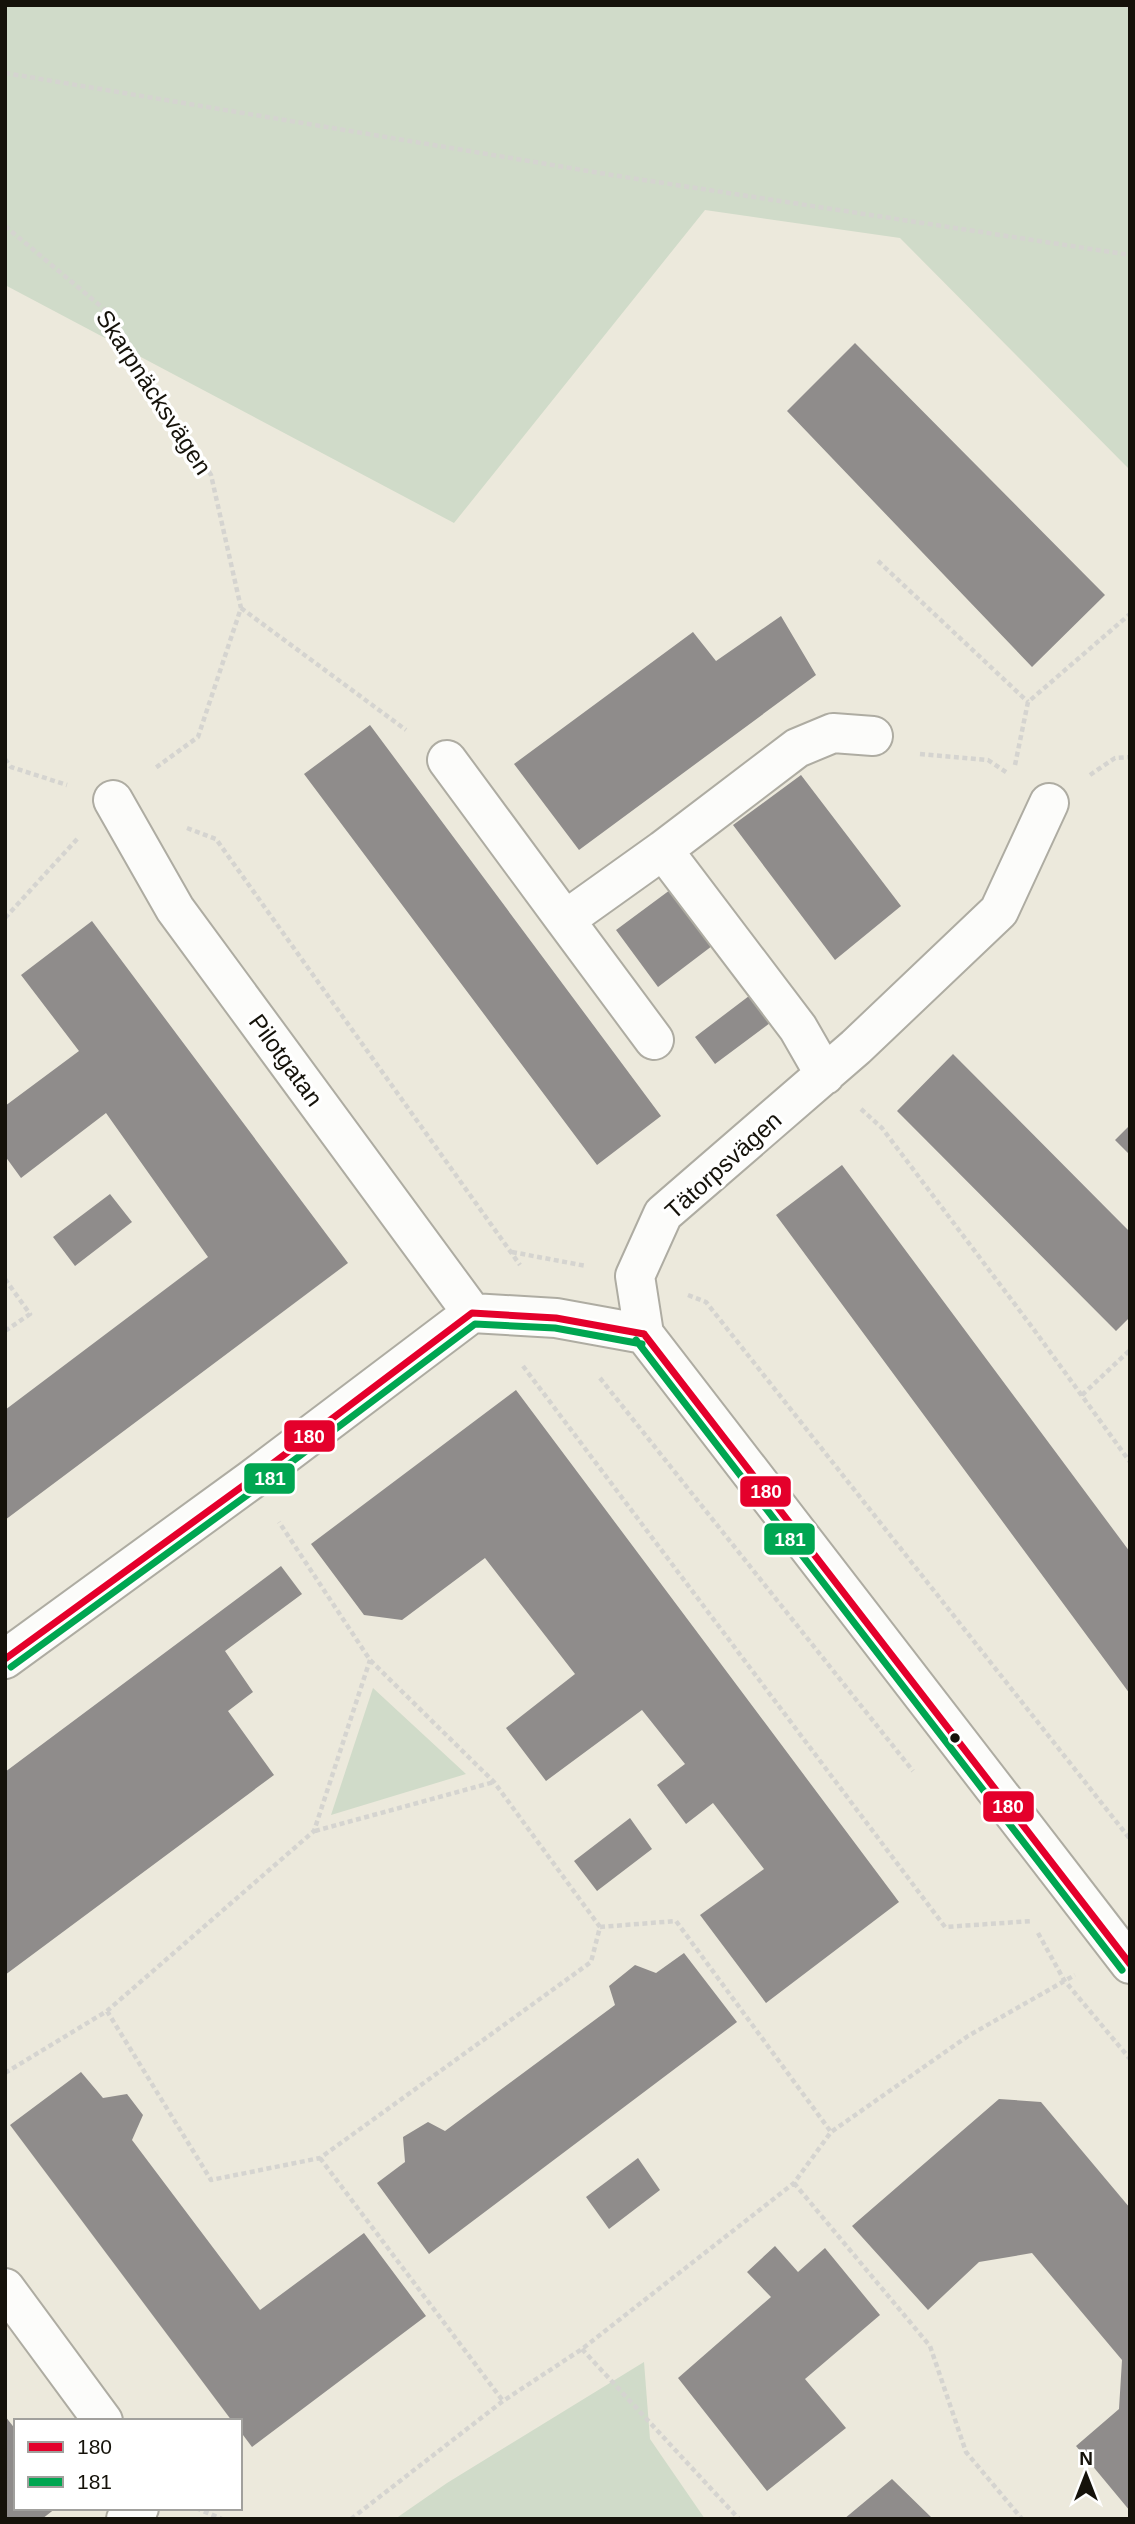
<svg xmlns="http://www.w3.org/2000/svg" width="1135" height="2524" font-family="Arial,sans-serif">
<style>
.green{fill:#d0dbc9}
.building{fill:#8f8c8b}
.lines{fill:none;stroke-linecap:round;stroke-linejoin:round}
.minor-casing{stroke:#aeaca2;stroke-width:42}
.path{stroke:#d5d4d0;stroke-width:4.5;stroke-dasharray:5 3.5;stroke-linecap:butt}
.minor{stroke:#fcfcfa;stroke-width:38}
.bus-1-casing{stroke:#fff;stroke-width:12}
.bus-2-casing{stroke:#fff;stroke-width:12}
.bus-1{stroke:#e4002b;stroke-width:7}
.bus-2{stroke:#00a651;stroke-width:7}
.bus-dot{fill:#15120a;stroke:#fff;stroke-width:2.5}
.labels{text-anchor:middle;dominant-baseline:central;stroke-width:7;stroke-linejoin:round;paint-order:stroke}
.street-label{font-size:24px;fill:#15120a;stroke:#fff}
.line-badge{stroke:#fff;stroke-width:2.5}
.badge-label{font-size:19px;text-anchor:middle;font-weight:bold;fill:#fff}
</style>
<rect width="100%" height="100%" fill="#ece9dc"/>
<path class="green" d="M5,5H1130V470L900,238L705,210L454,523L5,285Z
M373,1688L466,1774L331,1815Z
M644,2362L650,2439L705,2519H395L447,2483Z"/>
<path class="building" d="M855,343L1105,595L1032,667L787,411Z
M781,616L816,675L579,850L514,764L693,632L716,661Z
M370,725L661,1116L597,1165L304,774Z
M801,775L901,906L835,960L733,825Z
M670,890L712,946L658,987L616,930Z
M92,921L348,1263L5,1520V1410L208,1257L106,1113L21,1178L5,1156V1106L79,1051L21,975Z
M749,996L770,1023L715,1064L695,1037Z
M953,1054L1130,1232V1317L1116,1331L897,1111Z
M1130,1125V1155L1115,1140Z
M842,1165L1130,1552V1694L776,1215Z
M110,1194L132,1222L75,1266L53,1237Z
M516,1390L899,1902L766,2003L700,1915L764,1869L713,1803L686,1824L657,1785L685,1764L642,1710L546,1781L506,1728L575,1674L485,1558L402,1620L364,1615L311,1544Z
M281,1566L302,1594L225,1651L253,1692L228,1711L274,1775L5,1975V1772Z
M630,1818L652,1849L597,1891L574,1861Z
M684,1953L737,2022L429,2254L377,2183L405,2162L403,2137L428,2122L445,2131L615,2005L609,1986L635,1965L656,1973Z
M81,2072L103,2098L127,2094L143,2115L132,2140L260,2310L364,2233L426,2316L252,2447L240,2431V2421H232L10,2125Z
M999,2099L1041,2102L1130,2208V2511L1076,2446L1119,2409L1122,2360L1032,2253L979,2262L928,2310L852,2226Z
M638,2158L660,2190L609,2229L586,2197Z
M775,2246L798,2272L825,2248L880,2315L805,2379L846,2428L767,2491L678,2378L771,2297L747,2272Z
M5,2416L16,2430V2508H56L42,2519H5Z
M892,2479L933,2519H844Z"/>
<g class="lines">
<defs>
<path id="minor" d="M447,760L565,920
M113,800L175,909L472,1313
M1049,803L999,911L856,1047L663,1214L635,1276L644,1334L1130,1964
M663,850L797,748L833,733L873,736
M654,1040L565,920L663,850L798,1028L825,1075
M5,1659L251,1480L472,1313L556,1318L644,1334
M5,2288L103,2421
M126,2519L139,2508"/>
</defs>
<use href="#minor" class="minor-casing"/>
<path class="path" d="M1126,5L1130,7
M5,73L618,176L1130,255
M5,226L110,314L211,475L241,608L198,737L154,769
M878,561L1028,702
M241,608L406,730
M920,754L988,760L1009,774
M5,759L11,767L67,785
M1015,765L1028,702L1130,614
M1090,775L1115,758L1130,757
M187,828L216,839L520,1265
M5,918L78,838
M861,1109L882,1128L1032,1327L1130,1462
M512,1252L586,1266
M5,1279L30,1314L5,1331
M688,1295L706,1302L1130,1839
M523,1366L945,1927L1032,1921
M600,1378L913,1771
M1082,1395L1130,1350
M315,1831L494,1782
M600,1927L676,1921L831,2132
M1038,1933L1064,1980L1130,2059
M107,2011L211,2180L320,2158L591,1962L600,1927L494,1782L370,1660L279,1522
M5,2073L107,2011L314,1831L370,1660
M320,2158L503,2401
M794,2183L930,2346L966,2452L1022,2519
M582,2349L739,2519
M196,2508L222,2519
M351,2519L503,2401L582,2349L794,2183L831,2132L968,2036L1075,1975"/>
<use href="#minor" class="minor"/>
<defs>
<path id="bus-1" d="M644,1334L1130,1964
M5,1659L251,1480L472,1313L556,1318L644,1334"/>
<path id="bus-2" d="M636,1340L1122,1970
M11,1667L257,1488L475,1324L555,1328L642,1344"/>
</defs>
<use href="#bus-1" class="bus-1-casing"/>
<use href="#bus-2" class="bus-2-casing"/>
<use href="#bus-1" class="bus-1"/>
<use href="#bus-2" class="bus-2"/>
</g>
<circle class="bus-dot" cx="955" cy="1738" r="6"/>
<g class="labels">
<g class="street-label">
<text transform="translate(154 392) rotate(57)">Skarpnäcksvägen</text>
<text transform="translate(286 1060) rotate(54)">Pilotgatan</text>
<text transform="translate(723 1165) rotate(-42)">Tätorpsvägen</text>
</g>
</g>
<g class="line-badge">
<rect x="283" y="1419" width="53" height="34" rx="7" fill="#e4002b"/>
<rect x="243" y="1462" width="53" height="33" rx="7" fill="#00a651"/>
<rect x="739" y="1475" width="53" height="33" rx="7" fill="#e4002b"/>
<rect x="763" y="1522" width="53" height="34" rx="7" fill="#00a651"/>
<rect x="982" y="1790" width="53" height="33" rx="7" fill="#e4002b"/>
</g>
<g class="badge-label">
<text x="309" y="1443">180</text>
<text x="270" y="1485">181</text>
<text x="766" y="1498">180</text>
<text x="790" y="1546">181</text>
<text x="1008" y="1813">180</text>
</g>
<rect width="1135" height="2524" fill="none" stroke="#15120a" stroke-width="14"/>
<rect x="14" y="2419" width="228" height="91" fill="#ffffff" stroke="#a1a09d" stroke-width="2"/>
<rect x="28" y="2442" width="35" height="10" fill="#e4002b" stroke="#a1a09d" stroke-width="2"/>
<text x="77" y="2454" font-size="21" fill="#15120a">180</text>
<rect x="28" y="2477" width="35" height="10" fill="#00a651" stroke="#a1a09d" stroke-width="2"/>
<text x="77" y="2489" font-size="21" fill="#15120a">181</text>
<g transform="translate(1086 2475)" stroke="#ffffff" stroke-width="5" paint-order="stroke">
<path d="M0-5L12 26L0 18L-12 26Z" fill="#15120a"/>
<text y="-10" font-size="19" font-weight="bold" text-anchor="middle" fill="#15120a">N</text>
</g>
</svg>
